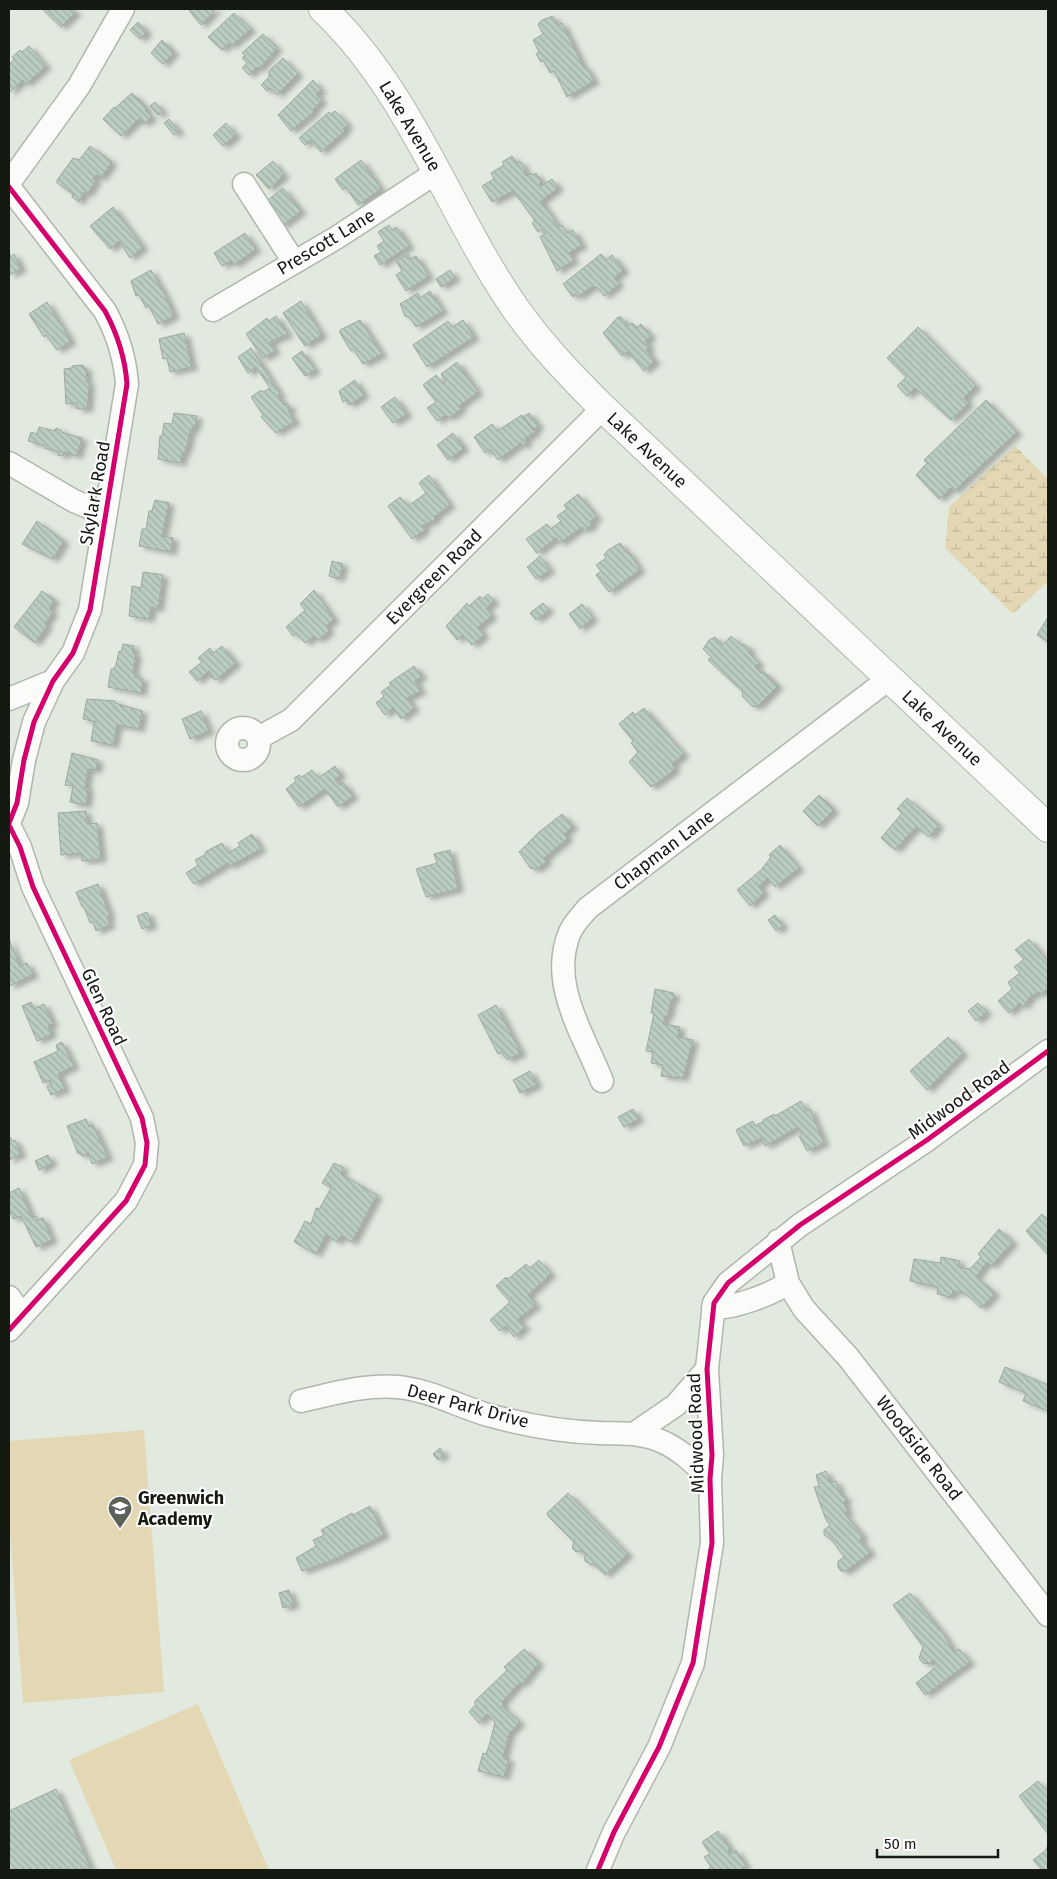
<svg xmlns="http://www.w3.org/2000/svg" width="1057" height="1879" font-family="'Fira Sans',sans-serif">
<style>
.wetland{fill:url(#wetland-marsh)}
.pitch{fill:#e3d7b4}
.building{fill:url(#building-back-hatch);stroke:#9fa8a1;filter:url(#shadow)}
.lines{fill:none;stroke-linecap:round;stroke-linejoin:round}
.minor-casing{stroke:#afb6ad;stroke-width:25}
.major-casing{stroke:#afb6ad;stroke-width:30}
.minor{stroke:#fbfcfa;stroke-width:22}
.major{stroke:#fbfcfa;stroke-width:28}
.cycleway-casing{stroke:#fff;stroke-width:8}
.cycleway{stroke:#d6006c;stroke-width:5}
.labels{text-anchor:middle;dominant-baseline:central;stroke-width:4;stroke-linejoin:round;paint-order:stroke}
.street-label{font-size:18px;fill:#141912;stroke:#fff}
.poi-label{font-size:18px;font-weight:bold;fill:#141912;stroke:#fff;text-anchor:start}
</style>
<defs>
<pattern id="wetland-marsh" width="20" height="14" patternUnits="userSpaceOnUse" patternTransform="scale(1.25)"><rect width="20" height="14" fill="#e3d7b4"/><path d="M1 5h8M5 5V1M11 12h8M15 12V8" fill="none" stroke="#c2b89a"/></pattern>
<pattern id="building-back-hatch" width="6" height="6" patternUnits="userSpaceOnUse" patternTransform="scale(1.25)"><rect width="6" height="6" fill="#bacdc2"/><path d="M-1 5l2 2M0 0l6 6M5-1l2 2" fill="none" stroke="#9fafa6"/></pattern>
<filter id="shadow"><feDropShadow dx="5.5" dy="3" stdDeviation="2.5" flood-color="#0004"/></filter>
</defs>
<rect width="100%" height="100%" fill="#e2eae0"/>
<path class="wetland" d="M1015,446L1048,479V581L1013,614L945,548L949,507Z"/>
<path class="pitch" d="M144,1430L164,1692L23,1703L9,1518V1441Z
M198,1704L269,1870H116L69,1760Z"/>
<path class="building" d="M42,9H73L76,12L61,27Z
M188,9H216L201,25Z
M234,13L251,29L231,46L228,43L222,50L208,37Z
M553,16L558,25L562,23L584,68L586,67L594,81L567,97L554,71L550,73L543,60L541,62L536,54L539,52L533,40L543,34L538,24L542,20Z
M138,22L147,32L140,39L130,30Z
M263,34L277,48L259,69L257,67L249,75L242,68L247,63L242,58L245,55L242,53Z
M162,40L174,52L163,64L151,53Z
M29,46L46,66L26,84L23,80L9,93V65L14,59L12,57L20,50L22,52Z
M283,58L298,74L277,95L271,88L267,91L261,85L269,77V71Z
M313,80L321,90L316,94L322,101L313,109L315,111L291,131L278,115Z
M132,93L147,108L145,110L152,117L144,124L139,119L121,136L103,119L114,107L115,108Z
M155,102L163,112L158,115L150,106Z
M335,111L348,125L343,129L345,131L321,152L310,140L305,145L299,138L329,112L331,114Z
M169,119L179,131L174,135L164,123Z
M226,123L236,135L223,146L213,135Z
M90,146L112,162L101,178L96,175L93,179L96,181L87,194L84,192L79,202L72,197L73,194L57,183V180L73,158L79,160Z
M512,156L517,163L520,161L526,171L524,172L526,176L531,173L533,175L536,173L542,182L539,184L541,186L552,179L558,188L541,201L559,227L562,225L567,233L573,230L582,245L569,253L574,260L557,271L540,237L545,234L541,229L538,232L532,223L535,221L513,191L492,202L482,186L494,179L491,173L504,165L502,162Z
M361,160L381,189L358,205L346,187L343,190L335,179Z
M273,161L284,175L269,189L256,175Z
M283,188L301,211L282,226L264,203Z
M113,207L143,247L130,258L119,241L110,249L90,226Z
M389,225L392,230L397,227L409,246L380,265L374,256L381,252L377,246L384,241L378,232Z
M245,233L256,249L234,265L231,261L222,266L214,253Z
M9,252L11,257L14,254L21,269L9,275Z
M408,254L411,259L416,256L429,276L406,291L396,275L402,271L396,261Z
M601,254L606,260L612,255L624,270L614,278L619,284L604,296L598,288L591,287L578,297L575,294L573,297L563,284Z
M151,270L165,295L174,316L158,324L149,306L146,308L139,295L136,296L131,281Z
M450,270L455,278L441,287L436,279Z
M430,291L443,311L416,327L410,318L405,316L400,304L418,293L420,298Z
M301,301L322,335L305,346L283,313Z
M47,302L71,341L57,350L46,335L44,337L29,314Z
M276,316L288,334L270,342L275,351L263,358L246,334L267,318L269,321Z
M618,317H621L628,326L632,323L637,328L641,324L651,336L645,341L650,348L646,350L655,361L644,371L628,352L622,356L603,333Z
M360,320L382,354L363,364L354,350L351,351L340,333V330Z
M463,320L474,337L427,367L413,345L448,321L452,327Z
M918,327L976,386L964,398L969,403L951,420L915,388L907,396L897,386L906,377L887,358Z
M184,333L192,367L170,372L167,358L163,359L159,339Z
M251,348L280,394L278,395L284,405L287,403L291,409L288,411L295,421L276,433L261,417L263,415L251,397L261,390L263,392L270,388L256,367L248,373L238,357Z
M302,351L315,370L305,376L292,358Z
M457,362L478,392L459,406L461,409L449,418L446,415L437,421L427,408L436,402L423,385L436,375L443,384L446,381L441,374Z
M83,365L84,368H86L87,383L89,382L88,403L87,409H77V403L66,404L64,369L72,368V366Z
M355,380L364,395L349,405L346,400L343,402L339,391Z
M395,397L407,414L393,423L381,407Z
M986,400L1017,432L954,491L951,488L939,499L916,475L927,463L924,460Z
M174,413L197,416L195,427H192V431H190L187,447L186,446L185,453H182L181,463L158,459L160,436H162L164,423L172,424Z
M529,413L539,426L533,430L523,417Z
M522,415L535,432L525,439L527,443L523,446L521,443L498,460L490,449L485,453L474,437L492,424L497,431Z
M39,427L55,431L56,428L61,430V432L82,438L77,456L65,452L63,456L58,455L59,452L45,448L46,446L28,441L31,432L37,434Z
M453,433L464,448L448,460L437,445Z
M429,475L450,505L434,517L436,519L422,526L425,530L412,539L388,506L400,497L408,506L426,493L419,483Z
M578,494L597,517L591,521L593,524L584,531L582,527L560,543L556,538L537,553L526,539L547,524L551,529L561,521L557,516L567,509L564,505Z
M155,500L169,503L162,536L173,538L171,552L139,546L142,529H146L149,511H152Z
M37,521L64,541L53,559L22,544Z
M620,543L628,554L630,553L640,570L609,592L596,575L601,571L596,565L606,558L604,555L608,550Z
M540,556L550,570L536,579L527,567Z
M332,561L343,564L339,579L329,576Z
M143,572L163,575L158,609L151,607L149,619L129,616L132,586L141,588Z
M314,590L334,619L326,626L329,631L318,640L314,636L305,643L297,633L293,636L286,627L305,610L300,604Z
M42,591L55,600L49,608L53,612L45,624L47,626L35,643L14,627Z
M488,594L494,601L486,608L492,616L478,627L484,635L472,645L463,635L457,640L446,626L467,603L469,606L480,596L482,599Z
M543,603L549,610L536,620L530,613Z
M582,604L593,618L580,629L569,614Z
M1048,617V642L1037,635Z
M731,636L742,646L744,644L751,650L748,652L759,663L755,667L761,673L763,671L778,686L757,707L755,705L753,707L742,696L743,692L708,660L711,657L703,649L709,640L715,637L723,645Z
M123,644L134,646L133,654H136L133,672L136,673L135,677L143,679L141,693L108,687L111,669H113L116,665L119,651L121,652Z
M222,646L236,663L216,680L211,677L213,676L209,671L197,681L189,672L202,662L198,658L210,648L213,653Z
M414,666L422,676L415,681L421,691L407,698L414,708L401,719L393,708L385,715L376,703L384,696L381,692L391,685L389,683Z
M87,699L115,701V703L142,711L139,729L117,725L113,745L91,741L94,723L97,722L83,719Z
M644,708L684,754L672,764L675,768L672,772L651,787L629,762L638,752L631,743L633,741L619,724L633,712L635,715Z
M201,711L209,731L190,739L182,719Z
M72,753L98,760L96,770L88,769L85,788H88L86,805L70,802L73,786L65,785Z
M335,766L341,775L335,779L339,785L343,782L353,796L338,807L325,789L299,807L286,789L296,781L294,778L299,775L302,777L312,770L318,778Z
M819,795L834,810L818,826L803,811Z
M907,798L939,825L929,837L918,828H915L895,850L881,838L902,813L897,809Z
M86,811L87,824L97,823L101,859L82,861L81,853L61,855L58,813Z
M562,814L573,826L564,834L568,838L544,858L547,861L536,870L533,867L531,869L519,852L539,832Z
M252,834L261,849L230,866L228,863L194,884L186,873L198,865L195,860L206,854L205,852L222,843L228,853L240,846L238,843Z
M780,845L799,868L775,887L768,878L759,886L764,893L750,906L737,890L761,870L771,857L769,855Z
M450,850L458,889L426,897L416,869L437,863L434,854Z
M98,884L110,916L107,917L110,925L96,931L93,922L90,923L84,907H82L76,892Z
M147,912L152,925L142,929L137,916Z
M775,915L783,926L776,931L768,920Z
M9,939L20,966L27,963L33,975L9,986Z
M1029,939L1048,962V988L1041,994L1039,992L1031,996L1023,1007L1020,1003L1009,1013L998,1001L1012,989L1008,982L1020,973L1014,967L1024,959L1015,950Z
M655,989L673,993L675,997L671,1001L668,1016H665L663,1024L680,1027L678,1037L693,1040L683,1078L661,1076L663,1065L651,1063L653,1052L646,1051L654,1013H651Z
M31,1002L34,1009L44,1004L53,1024L48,1026L52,1034L37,1041L22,1006Z
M978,1003L987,1012L976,1021L968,1011Z
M496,1005L521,1053L507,1060L502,1052L498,1054L478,1015Z
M948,1037L963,1053L927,1090L910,1071Z
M62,1042L74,1066L58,1074L65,1089L51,1095L47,1087L52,1085L50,1080L43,1083L34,1062L58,1051L56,1045Z
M530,1071L537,1085L520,1093L513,1080Z
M801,1101L806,1111L810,1109L824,1143L807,1151L799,1136L802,1134L798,1127L765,1146L761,1138L744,1146L736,1130L753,1121L755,1126L764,1121L763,1120L774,1114L775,1116Z
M633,1109L639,1119L624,1127L618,1117Z
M86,1119L89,1127L93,1125L108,1157L92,1164L88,1153L82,1156L80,1153L78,1154L67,1126Z
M11,1138L12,1141L15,1140L21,1154L9,1160V1139Z
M48,1155L52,1163L39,1170L35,1161Z
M334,1163L343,1167L341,1174L377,1195L352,1242L341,1236L338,1242L326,1235L316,1254L294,1242L305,1221L311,1224L316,1208L319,1209L331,1188L322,1183Z
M19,1188L32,1217L36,1216L38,1220L43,1218L52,1240L36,1247L21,1216L13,1219L9,1210V1193Z
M1042,1214L1048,1220V1255L1026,1231Z
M999,1229L1013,1242L991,1266L987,1262L976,1277L995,1293L981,1308L965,1293L953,1291L951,1297L937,1294L938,1287L910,1281L914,1259L940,1263L941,1257L960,1261L958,1267L970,1269L981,1257L978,1254Z
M539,1260L551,1274L528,1295L536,1305L518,1319L525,1327L514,1337L506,1326L500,1331L490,1320L510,1302L496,1286L506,1277L508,1279L526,1264L530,1268Z
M1005,1367L1048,1385V1411L1023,1401L1026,1393L999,1382Z
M440,1448L444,1454L438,1460L433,1454Z
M826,1471L830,1482L836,1481L841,1495L847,1498L844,1503L848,1512L844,1513L863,1536L860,1540L871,1552L846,1571H841L838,1567V1561L844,1557L831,1539L824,1535V1530L830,1525L826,1520L814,1487L819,1486L816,1475Z
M568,1493L628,1554L605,1575L593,1563L591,1565L585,1561L584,1557L586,1555L582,1550L576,1552L572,1548L574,1542L548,1516L547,1513Z
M370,1506L384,1535L335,1559L302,1571L296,1558L316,1546L313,1540L324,1535L321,1530L352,1513L353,1515Z
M289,1590L294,1605L283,1608L279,1593Z
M910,1593L943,1633L954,1652L959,1649L970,1662L925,1695L916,1683L938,1665L933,1660L929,1664L923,1663L919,1658L923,1647L893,1605Z
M524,1649L539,1663L522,1684L520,1682L502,1702L504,1704L502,1706L520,1722L509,1734L503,1758L509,1759L504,1777L478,1771L483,1753L486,1754L489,1746L495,1722L487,1714L479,1723L469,1712L476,1704L474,1702L507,1670L504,1667Z
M1038,1781L1048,1792V1834L1019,1796Z
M56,1789L91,1869L9,1870V1811Z
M718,1831L730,1848L728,1850L730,1854L736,1850L746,1866L739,1870H707L711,1867L704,1857L710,1854L702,1842Z
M1048,1844V1870H1042L1033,1860L1046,1850Z"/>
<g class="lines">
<defs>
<path id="minor" d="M9,183L79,86L123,9
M244,184L294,262
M9,187L105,311C118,335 125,357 127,384L90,610L73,653L53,681L34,722L24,760L17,803L9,823
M213,310L336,238L437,172
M9,463L74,501L105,514
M9,699L53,681
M227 744a16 16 0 1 1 32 0a16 16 0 1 1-32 0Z
M258,738L291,720L603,408
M9,825L20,847L33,887L142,1118L147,1143L145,1165L126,1201L9,1330
M602,1081C584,1035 548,983 570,932C574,923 582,915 588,908L890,678
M778,1241L788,1283L804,1309L848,1357L1048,1615
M9,1297L22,1315
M713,1308C735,1308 770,1295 788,1283
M301,1401C332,1394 366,1384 398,1387C429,1390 458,1406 488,1415C524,1425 563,1432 600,1433C622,1434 642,1432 663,1442C681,1450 696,1465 710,1479
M635,1433L676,1405L707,1369
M598,1870L614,1832L659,1747L693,1663L712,1543L710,1479L712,1455L707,1369L714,1303L728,1283L800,1225L927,1140L1048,1051"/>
<path id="major" d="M323,9C411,92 448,211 515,308C541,345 572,377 603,408L1048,828"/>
</defs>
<use href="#minor" class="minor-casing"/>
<use href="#major" class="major-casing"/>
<use href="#minor" class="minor"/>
<use href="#major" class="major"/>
<defs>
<path id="cycleway" d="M9,187L105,311C118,335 125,357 127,384L90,610L73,653L53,681L34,722L24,760L17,803L9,823
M9,825L20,847L33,887L142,1118L147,1143L145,1165L126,1201L9,1330
M598,1870L614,1832L659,1747L693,1663L712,1543L710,1479L712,1455L707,1369L714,1303L728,1283L800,1225L927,1140L1048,1051"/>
</defs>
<use href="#cycleway" class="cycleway-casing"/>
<use href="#cycleway" class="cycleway"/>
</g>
<defs>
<symbol id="school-pin" viewBox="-11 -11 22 30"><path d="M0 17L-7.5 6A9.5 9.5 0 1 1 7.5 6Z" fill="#5c625a" stroke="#fff"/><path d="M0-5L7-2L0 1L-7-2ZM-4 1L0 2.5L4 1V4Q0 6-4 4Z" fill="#fff"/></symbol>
</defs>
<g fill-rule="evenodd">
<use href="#school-pin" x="106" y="1494" width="28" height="38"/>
</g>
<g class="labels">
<g class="street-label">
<text transform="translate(410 126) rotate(59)">Lake Avenue</text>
<text transform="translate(326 242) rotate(-31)">Prescott Lane</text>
<text transform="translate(647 450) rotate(43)">Lake Avenue</text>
<text transform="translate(95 493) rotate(-80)">Skylark Road</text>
<text transform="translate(434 577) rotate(-45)">Evergreen Road</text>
<text transform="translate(942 728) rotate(43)">Lake Avenue</text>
<text transform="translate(664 850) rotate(-37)">Chapman Lane</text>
<text transform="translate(104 1007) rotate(65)">Glen Road</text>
<text transform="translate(959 1100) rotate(-36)">Midwood Road</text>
<text transform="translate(468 1406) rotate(15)">Deer Park Drive</text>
<text transform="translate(696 1433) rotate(-92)">Midwood Road</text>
<text transform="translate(919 1448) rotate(52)">Woodside Road</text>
</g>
<g class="poi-label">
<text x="138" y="1498">Greenwich<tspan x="138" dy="21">Academy</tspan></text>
</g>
</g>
<rect width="1057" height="1879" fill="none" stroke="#141912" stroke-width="20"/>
<path d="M877 1849v8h121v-8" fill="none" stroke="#141912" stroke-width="2.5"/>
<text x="884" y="1849" font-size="15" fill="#141912" stroke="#ffffff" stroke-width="4" paint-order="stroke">50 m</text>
</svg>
